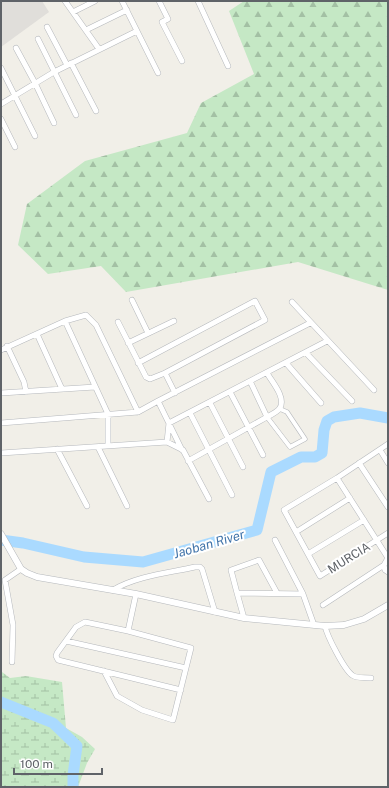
<svg xmlns="http://www.w3.org/2000/svg" width="389" height="788" font-family="'Public Sans',sans-serif">
<style>
.industrial{fill:#e0deda}
.forest{fill:url(#forest-firs)}
.wetland{fill:url(#wetland-marsh)}
.lines{fill:none;stroke-linecap:round;stroke-linejoin:round}
.river{stroke:#aadaff;stroke-width:11}
.pedestrian-casing{stroke:#b5b8bc;stroke-width:5}
.minor-casing{stroke:#b5b8bc;stroke-width:6}
.tertiary-casing{stroke:#b5b8bc;stroke-width:7}
.pedestrian{stroke:#fff;stroke-width:4}
.minor{stroke:#fff;stroke-width:5}
.tertiary{stroke:#fff;stroke-width:6}
.labels{text-anchor:middle;dominant-baseline:central;stroke-width:4;stroke-linejoin:round;paint-order:stroke}
.street-label{font-size:12px;fill:#5f6368;stroke:#fff}
.water-label{font-size:13px;font-style:italic;fill:#4174aa;stroke:#fff}
</style>
<defs>
<pattern id="forest-firs" width="22" height="20" patternUnits="userSpaceOnUse"><rect width="22" height="20" fill="#c5e8c5"/><path d="M5 1l3.5 6h-7zM16 11l3.5 6h-7z" fill="#a3c0a4"/></pattern>
<pattern id="wetland-marsh" width="20" height="14" patternUnits="userSpaceOnUse"><rect width="20" height="14" fill="#c5e8c5"/><path d="M1 5h8M5 5V1M11 12h8M15 12V8" fill="none" stroke="#a3c0a4"/></pattern>
</defs>
<rect width="100%" height="100%" fill="#f1efe8"/>
<path class="industrial" d="M1,1H42L49,12L1,47Z"/>
<path class="forest" d="M244,1H388V290L298,262L126,292L101,266L48,274L18,245L27,204L85,161L187,133L201,103L254,74L229,11Z"/>
<path class="wetland" d="M1,672H2L10,678L26,676L62,682L66,728L82,737L95,749L87,763L78,787H1Z"/>
<g class="lines">
<path class="river" d="M1,540L23,543L84,557L143,562L257,530L271,472L301,457H315L322,453L324,430L327,421L334,417L360,413L388,418
M1,702L53,723L77,746L73,775V787"/>
<defs>
<path id="pedestrian" d="M267,417L290,447L305,439L287,412L280,409"/>
<path id="minor" d="M65,1L99,49
M122,1L158,73
M159,1L168,19L162,22L182,61
M198,1L228,66
M73,12L95,1
M47,27L67,65
M86,30L127,10
M38,39L76,115
M16,48L35,83L54,123
M71,63L96,111
M1,68L35,136
M1,104L54,72L137,31
M1,119L15,147
M132,300L148,333
M292,302L374,390
M65,321L108,414V446
M118,322L146,377L150,379L165,373L175,393
M37,334L62,389
M128,343L174,321
M7,346L24,382L26,392
M1,350L65,321L86,315L96,325L138,412
M306,353L352,401
M138,363L255,301L265,320L165,373
M286,363L321,403
M250,381L267,417
M230,392L263,455
M1,393L95,387
M210,403L243,467
M190,413L232,495
M1,423L138,412L158,401
M167,442L169,423L327,341
M388,444L337,478L284,510L320,576L388,533
M98,447L127,506
M57,449L87,506
M182,450L158,401L310,323
M380,450L388,463
M1,453L167,442L183,450L209,499
M188,461L267,417C271,415 278,411 280,408C286,397 272,382 267,373
M359,463L388,507
M337,478L388,558
M296,532L350,498
M275,540L303,594L314,625
M308,554L364,520
M388,558L384,565L385,570L388,572
M113,590C137,576 168,573 195,567H200L202,569L215,612
M237,593L231,570L259,560L277,593
M323,605L384,565
M244,618L237,593L303,594
M325,626C327,636 344,669 352,675C357,679 365,677 371,678
M128,631L136,594
M66,641L186,668
M12,662L13,625L5,580L21,569
M104,671L117,696L142,710L173,720L191,648L128,631L85,622L76,627L57,653L56,656L58,660L181,690"/>
<path id="tertiary" d="M1,534L21,569L27,573L37,577L136,594L244,618L325,626L344,625L364,619L388,605"/>
</defs>
<use href="#pedestrian" class="pedestrian-casing"/>
<use href="#minor" class="minor-casing"/>
<use href="#tertiary" class="tertiary-casing"/>
<use href="#pedestrian" class="pedestrian"/>
<use href="#minor" class="minor"/>
<use href="#tertiary" class="tertiary"/>
</g>
<g class="labels">
<g class="street-label">
<text transform="translate(349 558) rotate(-32)">MURCIA</text>
</g>
<g class="water-label">
<text transform="translate(209 544) rotate(-16)">Jaoban River</text>
</g>
</g>
<rect width="389" height="788" fill="none" stroke="#5f6368" stroke-width="4"/>
<path d="M14 768v6h88v-6" fill="none" stroke="#5f6368" stroke-width="2"/>
<text x="20" y="768" font-size="12" fill="#5f6368" stroke="#ffffff" stroke-width="3" paint-order="stroke">100 m</text>
</svg>
